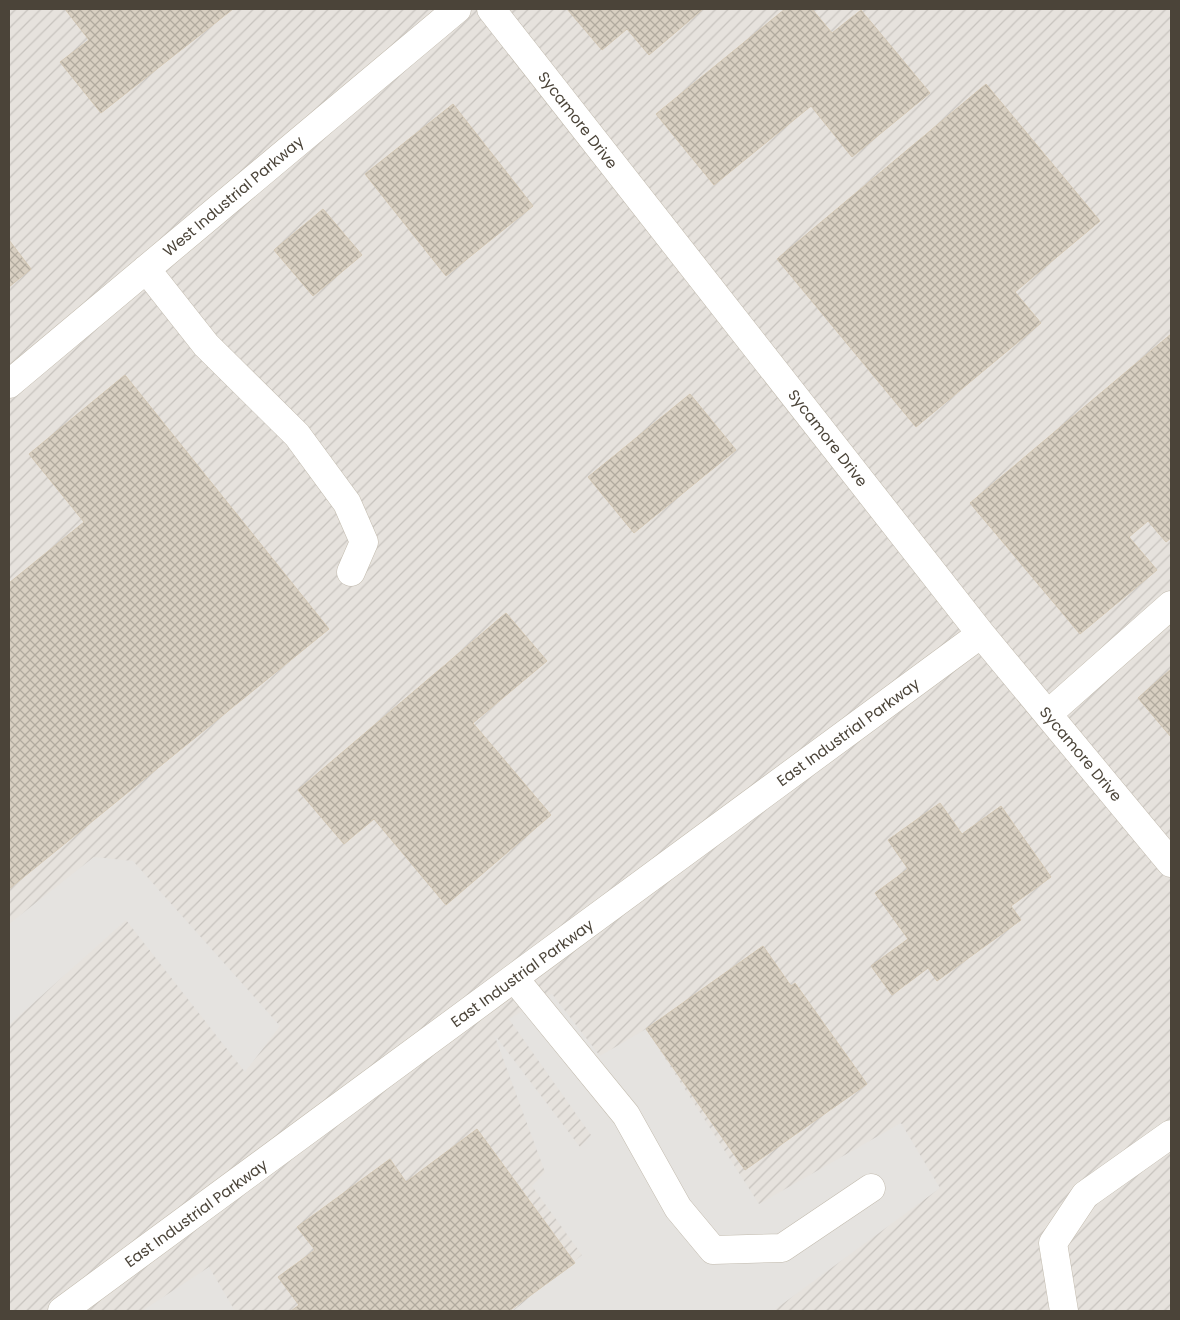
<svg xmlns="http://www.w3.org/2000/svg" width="1180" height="1320" font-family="Poppins,sans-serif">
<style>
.industrial{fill:url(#industrial-furrows)}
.parking{fill:#e5e3e0}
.building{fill:url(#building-cross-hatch);stroke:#d3c7b4}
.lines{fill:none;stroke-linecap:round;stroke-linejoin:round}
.minor-casing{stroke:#c2bbae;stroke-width:29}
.minor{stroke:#fff;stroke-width:28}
.labels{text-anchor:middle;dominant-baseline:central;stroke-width:4;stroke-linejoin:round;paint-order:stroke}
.street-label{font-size:15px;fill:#4b4439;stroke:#fff}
</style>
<defs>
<pattern id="industrial-furrows" width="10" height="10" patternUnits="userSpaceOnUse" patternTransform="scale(1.25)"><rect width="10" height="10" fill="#e6e2dd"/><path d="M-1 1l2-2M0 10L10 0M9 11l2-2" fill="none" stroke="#c7c3be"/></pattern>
<pattern id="building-cross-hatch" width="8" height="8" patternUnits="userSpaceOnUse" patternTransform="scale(1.25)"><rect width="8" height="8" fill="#d8cfc1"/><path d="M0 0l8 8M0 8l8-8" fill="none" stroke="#b1aa9e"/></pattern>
</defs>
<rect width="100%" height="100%" fill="#f6f3ec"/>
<path class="industrial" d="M9,9H1171V1311H9Z"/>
<path class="parking" d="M94,857L133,861L280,1026L245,1072L126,920L9,1025V924Z
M552,994L600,1056L646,1029L759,1204L901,1123L940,1188L773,1311H513L582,1255L532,1186L545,1172L494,1034L580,1147L591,1135L509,1019Z
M209,1267L235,1311H142Z"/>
<path class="building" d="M65,9H233L101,113L60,62L89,40Z
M567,9H703L649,55L627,29L602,50Z
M785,9H812L832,33L861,10L930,93L852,157L811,106L714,185L656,114Z
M986,84L1100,221L1015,292L1041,323L916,427L777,259Z
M453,104L533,206L446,276L365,174Z
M323,209L362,255L313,296L274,250Z
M9,240L31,269L9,287Z
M1171,334V538L1166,542L1148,521L1129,537L1157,570L1080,634L970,503Z
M125,375L329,629L9,889V583L84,522L29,454Z
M690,394L736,450L634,533L588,477Z
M506,613L547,661L473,723L551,815L446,905L374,819L344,844L298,790Z
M1171,669V737L1138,698Z
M940,803L962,834L1001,806L1051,877L1011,906L1021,920L937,981L928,968L892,995L871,966L908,939L875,893L908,869L888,840Z
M763,946L791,986L795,983L867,1084L745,1170L646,1029Z
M477,1129L575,1263L509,1311H291L299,1305L278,1277L315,1250L297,1227L390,1159L406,1182Z"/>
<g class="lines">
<defs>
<path id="minor" d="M491,9L981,634L1171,863
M146,269L206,345L297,435L347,503L364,542L351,572
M9,384L457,9
M1048,714L1171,605
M514,978L626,1115L678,1208L713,1250L782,1248L871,1188
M62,1311L981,634
M1064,1311L1053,1243L1085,1195L1171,1134"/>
</defs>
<use href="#minor" class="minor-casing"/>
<use href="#minor" class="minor"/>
</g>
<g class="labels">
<g class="street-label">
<text transform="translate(578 120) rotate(52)">Sycamore Drive</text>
<text transform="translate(233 196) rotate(-40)">West Industrial Parkway</text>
<text transform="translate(828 438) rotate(52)">Sycamore Drive</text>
<text transform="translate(848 732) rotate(-36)">East Industrial Parkway</text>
<text transform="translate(1081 754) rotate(50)">Sycamore Drive</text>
<text transform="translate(522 973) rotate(-36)">East Industrial Parkway</text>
<text transform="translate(196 1213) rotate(-36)">East Industrial Parkway</text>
</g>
</g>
<rect width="1180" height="1320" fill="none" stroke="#4b4439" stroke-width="20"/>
</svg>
